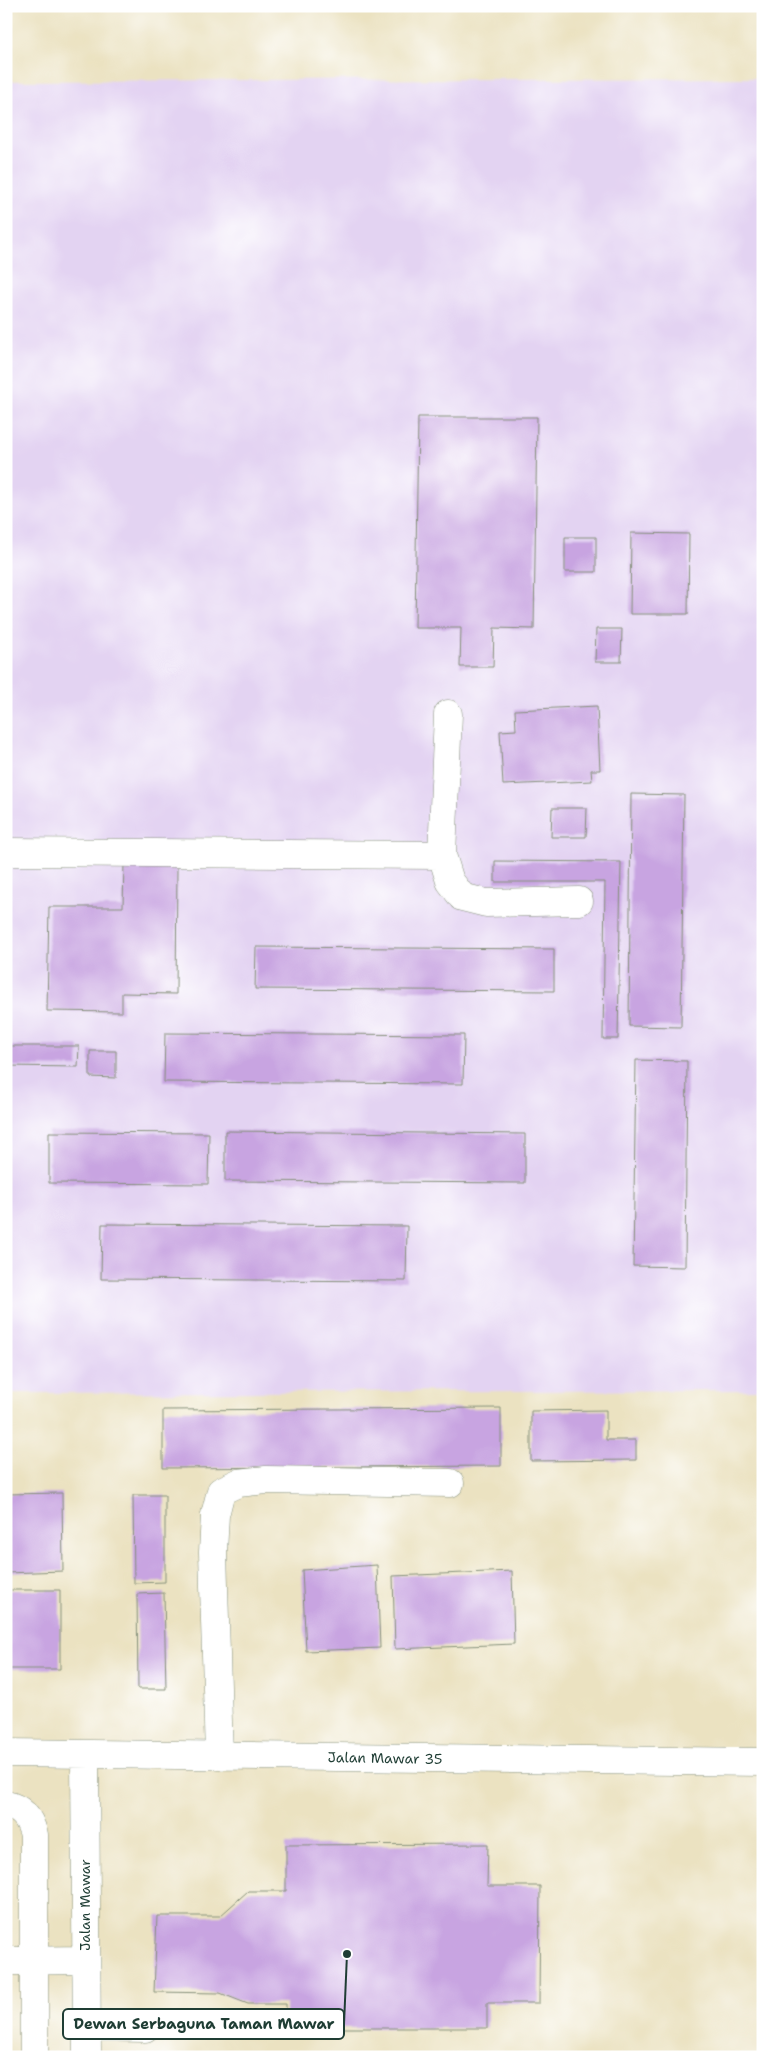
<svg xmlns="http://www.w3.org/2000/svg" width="769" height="2063" font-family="'Shantell Sans',sans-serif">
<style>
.built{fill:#e3d3f2}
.building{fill:#c8a4e1}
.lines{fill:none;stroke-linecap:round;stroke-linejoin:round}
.minor-casing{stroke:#85907a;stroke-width:29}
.minor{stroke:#fff;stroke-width:28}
.labels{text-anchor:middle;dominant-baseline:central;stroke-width:5;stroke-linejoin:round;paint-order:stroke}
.street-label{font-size:14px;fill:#1f3d34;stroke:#fff}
.leader{fill:none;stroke:#1f3d34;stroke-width:2}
.callout-dot{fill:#1f3d34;stroke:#fff;stroke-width:2}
.callout{fill:#fff;stroke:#1f3d34;stroke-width:2}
.callout-label{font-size:15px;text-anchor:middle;font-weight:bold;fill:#1f3d34}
</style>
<rect width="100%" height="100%" fill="#fff"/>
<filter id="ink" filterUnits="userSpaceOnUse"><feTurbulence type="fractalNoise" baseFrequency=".02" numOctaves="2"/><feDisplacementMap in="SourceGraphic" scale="10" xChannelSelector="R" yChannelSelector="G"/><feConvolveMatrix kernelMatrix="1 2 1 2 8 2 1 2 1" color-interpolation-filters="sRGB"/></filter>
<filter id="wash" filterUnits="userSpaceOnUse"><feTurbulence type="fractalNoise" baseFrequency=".0096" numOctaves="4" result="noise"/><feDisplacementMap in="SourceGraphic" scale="20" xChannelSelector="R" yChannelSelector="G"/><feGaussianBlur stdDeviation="1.12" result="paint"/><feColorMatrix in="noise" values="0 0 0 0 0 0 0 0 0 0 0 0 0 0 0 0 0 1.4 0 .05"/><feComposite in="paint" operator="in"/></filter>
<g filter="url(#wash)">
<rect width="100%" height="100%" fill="#ebe2c1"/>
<path class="built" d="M763,78V1390L6,1393V81Z"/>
<g id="blocks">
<path class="building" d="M418,417H537L534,629L494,628L493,667H460L461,628H415Z
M631,533L689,534L688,614H630Z
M565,537H596V572H565Z
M596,629H622L621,662H595Z
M597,706L600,770H591L592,781L503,785L500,731L516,730L515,710Z
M631,794L684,795L681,1027L629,1026Z
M552,808H587L586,837H551Z
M495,861L621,862L618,1039H603L605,882H495Z
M124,864L177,865L176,994L122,993V1012L47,1011L49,907H123Z
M256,947L554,949V991L255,989Z
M165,1033L464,1035L463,1084L164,1082Z
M6,1046H79L78,1067L6,1066Z
M90,1051H116V1078L90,1077Z
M636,1060L687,1061L685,1267L633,1266Z
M225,1131L525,1134V1183L225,1181Z
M49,1132L209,1133L208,1184L49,1183Z
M102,1224L407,1226L406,1281L101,1279Z
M501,1408V1466L163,1468V1410Z
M606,1410V1440H636V1460L531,1461V1411Z
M62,1493L63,1571L6,1573V1494Z
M133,1495H165V1582L134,1583Z
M377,1565L380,1648L306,1651L302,1570Z
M512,1571L514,1644L395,1649L393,1576Z
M6,1590H60V1669H6Z
M164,1593L166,1689H138L137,1594Z
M488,1844L487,1886H540L539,2003H487V2028H286V2004H248L220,1993L154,1992L157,1916H220L248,1891H286V1845Z"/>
</g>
</g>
<g filter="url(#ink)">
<use href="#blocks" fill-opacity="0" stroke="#85907a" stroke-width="1"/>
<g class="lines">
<defs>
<path id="minor" d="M448,714L442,855L450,881L462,897L486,903L579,901
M6,852L442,855
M6,1753L763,1762
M85,1754L87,2057
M219,1756L213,1552L215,1515L221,1491L238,1483L266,1480L450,1483
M6,1805C23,1808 30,1819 34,1835V2057
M6,1961L86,1960
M86,2027L145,2028"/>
</defs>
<use href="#minor" class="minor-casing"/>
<use href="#minor" class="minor"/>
</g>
</g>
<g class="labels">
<g class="street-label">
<text transform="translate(385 1758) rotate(1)">Jalan Mawar 35</text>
<text transform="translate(85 1905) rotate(-90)">Jalan Mawar</text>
</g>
</g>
<path class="leader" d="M347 1954L344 2024"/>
<circle class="callout-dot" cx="347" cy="1954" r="5"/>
<rect class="callout" x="63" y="2009" width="281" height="30" rx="5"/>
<g class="callout-label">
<text x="204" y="2029">Dewan Serbaguna Taman Mawar</text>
</g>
<rect width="769" height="2063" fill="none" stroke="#fff" stroke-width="25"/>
</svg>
